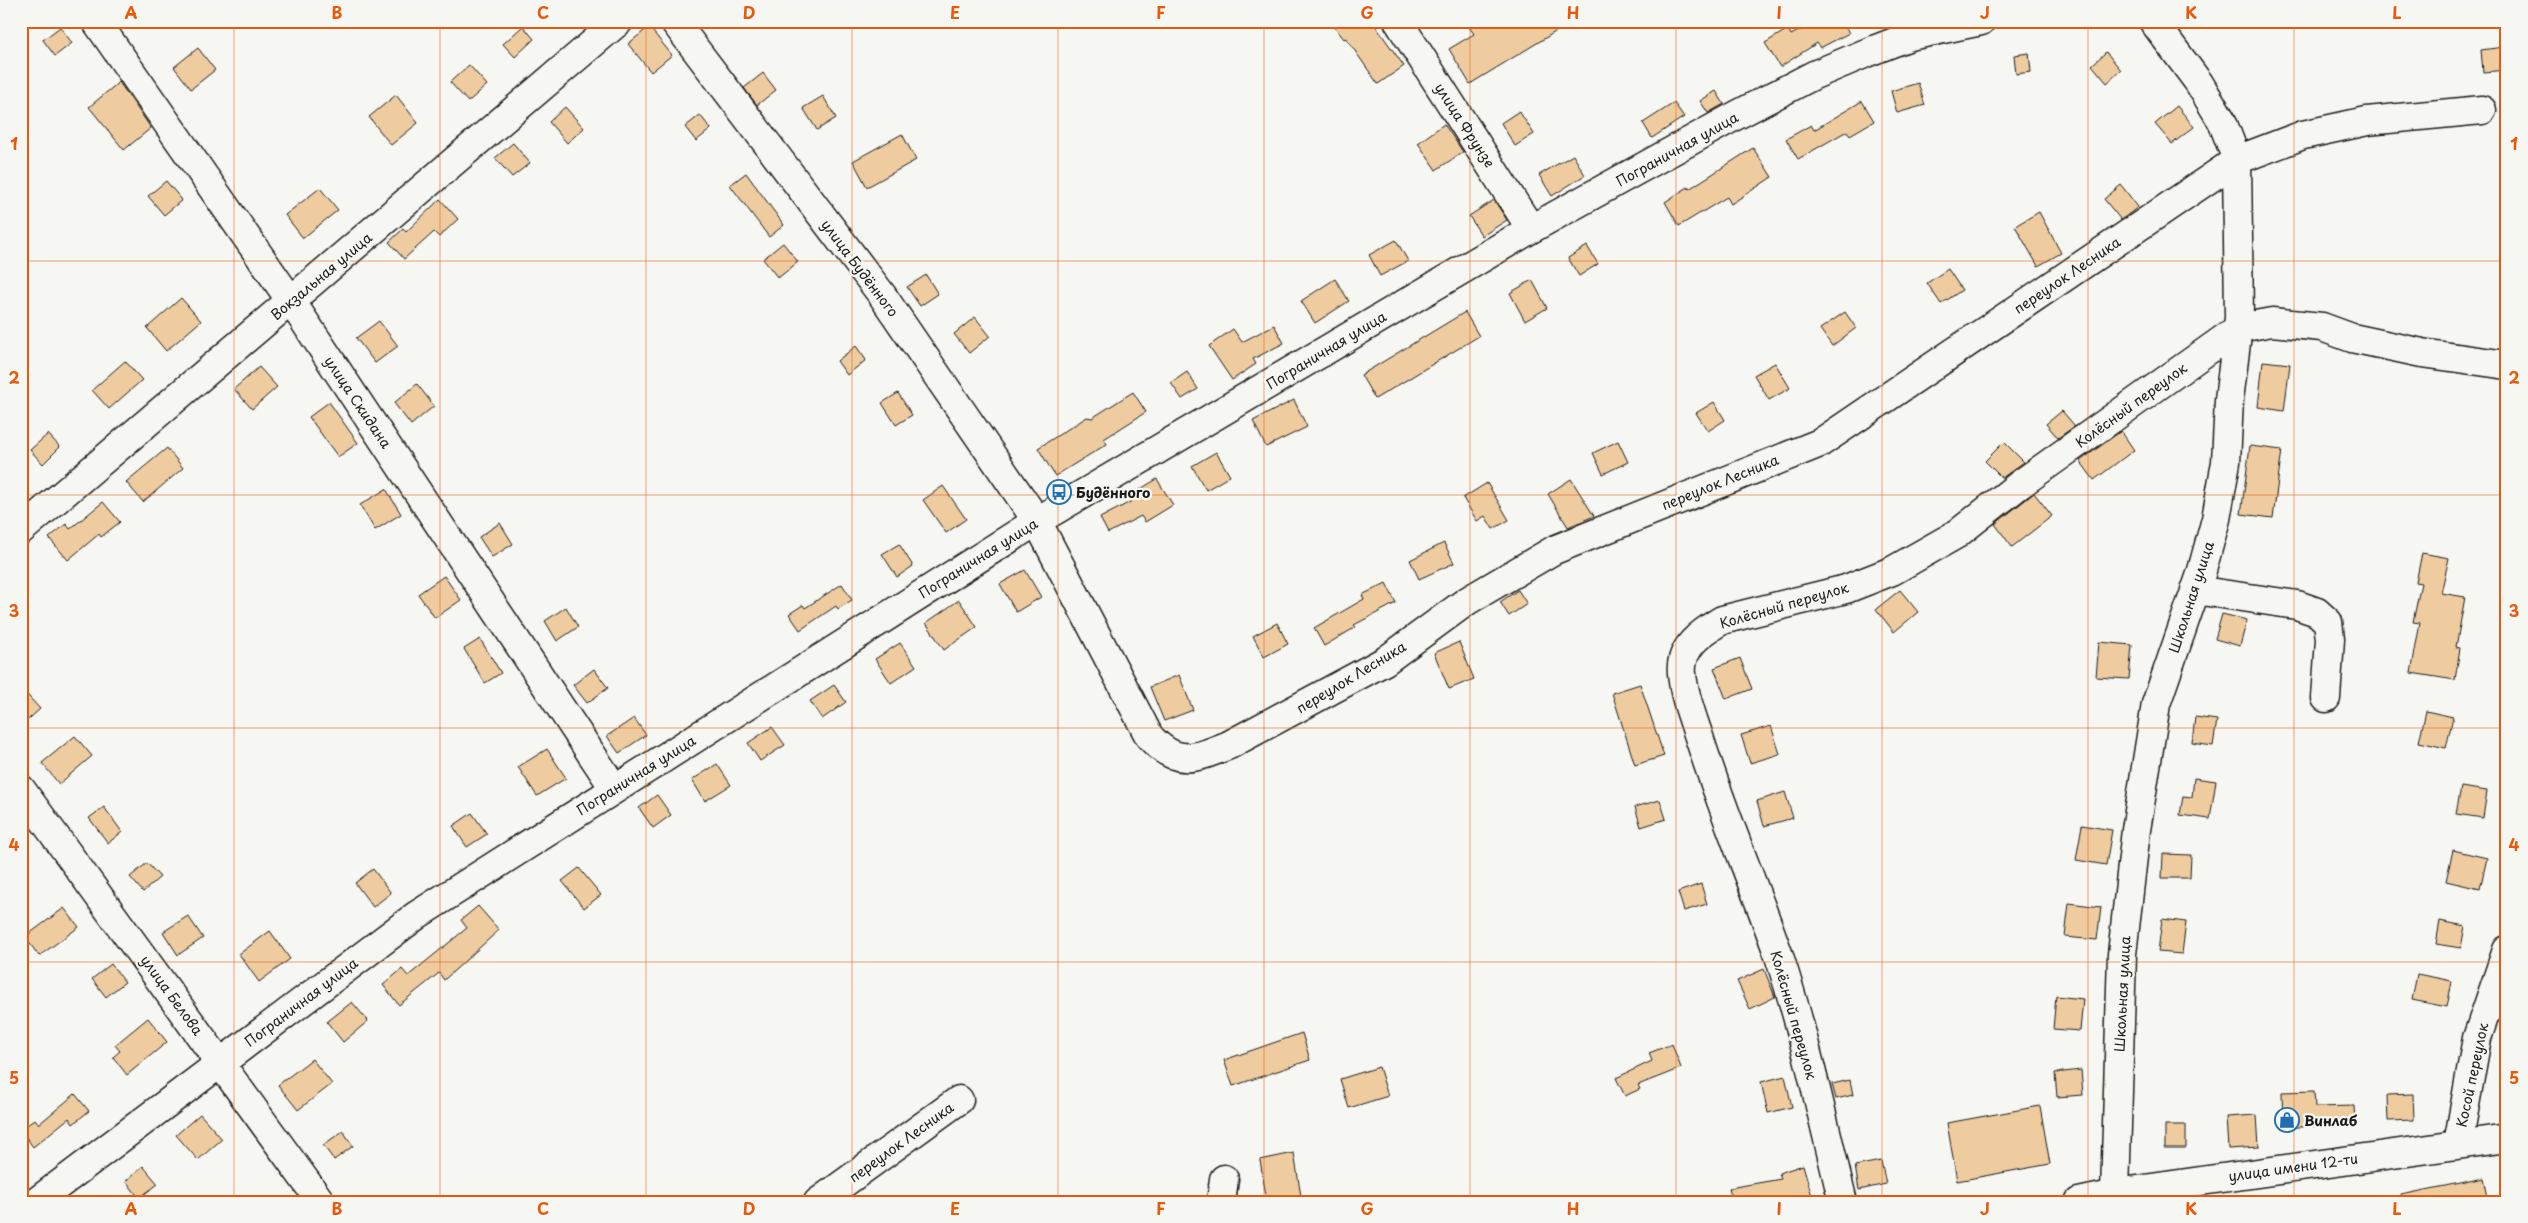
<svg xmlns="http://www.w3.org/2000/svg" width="2528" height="1223" font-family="'Playpen Sans',sans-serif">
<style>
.building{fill:#efcca0;stroke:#1c1c1c}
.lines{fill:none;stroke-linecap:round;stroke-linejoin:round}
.minor-casing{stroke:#1c1c1c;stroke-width:31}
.major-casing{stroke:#1c1c1c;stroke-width:31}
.minor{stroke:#f6f6f2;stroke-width:28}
.major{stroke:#f6f6f2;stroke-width:28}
.grid{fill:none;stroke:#e8590c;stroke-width:1;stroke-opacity:0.55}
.labels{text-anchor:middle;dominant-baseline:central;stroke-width:4.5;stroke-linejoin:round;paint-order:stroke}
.street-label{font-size:14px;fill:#1c1c1c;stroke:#f6f6f2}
.poi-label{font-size:14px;font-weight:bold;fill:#1c1c1c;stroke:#f6f6f2;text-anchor:start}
.neatline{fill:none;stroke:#e8590c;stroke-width:2}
.grid-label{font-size:16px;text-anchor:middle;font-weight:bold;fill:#e8590c}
</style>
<rect width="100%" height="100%" fill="#f6f6f2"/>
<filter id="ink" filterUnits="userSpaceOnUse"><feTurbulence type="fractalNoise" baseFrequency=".02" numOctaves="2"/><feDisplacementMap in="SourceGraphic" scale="10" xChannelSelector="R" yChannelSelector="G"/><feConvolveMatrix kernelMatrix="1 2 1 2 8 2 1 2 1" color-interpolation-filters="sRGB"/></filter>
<g filter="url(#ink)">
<path class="building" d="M1330,21H1372L1404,66L1378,84L1346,38L1344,39Z
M1465,21H1573L1470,84L1449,49L1474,34Z
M1817,21H1842L1849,33L1820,48L1817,43L1780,67L1765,43L1788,29L1791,35Z
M523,26L534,39L515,57L503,44Z
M60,27L72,43L55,56L43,40Z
M649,27L672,55L651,72L628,44Z
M2504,47L2507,70L2483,72L2481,50Z
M198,48L215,70L191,89L174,67Z
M2106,52L2121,70L2107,83L2092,65Z
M2029,53L2031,72L2016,74L2014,55Z
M469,65L487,85L468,102L450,82Z
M763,73L776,90L757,105L744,88Z
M119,82L151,128L124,150L89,107Z
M1918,83L1925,105L1897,113L1891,91Z
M1716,91L1724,104L1708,113L1700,101Z
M396,95L418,123L391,145L369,117Z
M823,96L836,118L817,130L803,108Z
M1862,101L1874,121L1850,135L1847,131L1798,159L1786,139L1811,125L1814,130Z
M1674,103L1684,117L1652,138L1643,123Z
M2177,106L2194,127L2172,144L2155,124Z
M565,107L584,128L567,143L549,122Z
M1519,111L1534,134L1515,146L1501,123Z
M700,115L711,129L696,141L685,127Z
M1444,124L1463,152L1436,170L1418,143Z
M902,134L916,160L867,187L853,161Z
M513,143L530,163L512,177L495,158Z
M1753,148L1772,177L1731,204L1727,197L1679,226L1665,202L1688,187L1689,189Z
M1573,155L1585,175L1552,196L1539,175Z
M746,173L784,225L769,237L730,185Z
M166,181L182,200L164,215L148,196Z
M2121,185L2138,207L2121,220L2104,199Z
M320,188L338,210L303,238L285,215Z
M440,199L458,219L439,237L434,232L404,259L389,242L403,229L406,232Z
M1494,200L1507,220L1482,236L1469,216Z
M2039,212L2061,253L2038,266L2015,226Z
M1396,240L1408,261L1380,276L1369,255Z
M783,243L798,262L778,278L763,259Z
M1587,246L1598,264L1579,276L1568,258Z
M1948,269L1962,290L1941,304L1927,283Z
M926,275L938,294L920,306L907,287Z
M1335,279L1349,301L1315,323L1301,301Z
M1532,280L1547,308L1525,321L1510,293Z
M181,298L201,321L166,351L147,328Z
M1465,312L1479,336L1375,399L1361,375Z
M1845,312L1856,328L1832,346L1820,329Z
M975,317L990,336L969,353L954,334Z
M379,321L398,346L375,363L356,338Z
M1274,325L1284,343L1253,359L1256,364L1232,380L1209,346L1233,329L1242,342Z
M856,346L866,360L847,375L837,361Z
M125,361L142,380L109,409L92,390Z
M2263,361L2290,364L2284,411L2258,407Z
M1775,363L1790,388L1769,400L1754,375Z
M259,367L277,387L252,409L234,389Z
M1187,372L1198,389L1182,399L1171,383Z
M417,384L434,406L411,425L394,403Z
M1133,392L1146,412L1104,439L1107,444L1055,476L1038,448L1087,417L1092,418Z
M898,393L912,415L896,425L882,403Z
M1294,400L1307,427L1266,447L1253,421Z
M329,402L358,443L338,457L309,417Z
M1714,402L1725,420L1708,431L1696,413Z
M2062,411L2075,426L2058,438L2046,424Z
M2121,431L2134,450L2094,480L2080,461Z
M48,434L60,447L43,464L30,450Z
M1618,441L1628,462L1603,474L1593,453Z
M2004,442L2024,462L2002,478L1985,461Z
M2250,446L2282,450L2273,518L2241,514Z
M167,448L183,468L143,502L126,482Z
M1216,452L1230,476L1206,490L1192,466Z
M1157,479L1173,505L1145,522L1141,516L1108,533L1100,518L1132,501L1129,496Z
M1571,479L1594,516L1568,527L1548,494Z
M1487,483L1509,520L1493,529L1485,516L1477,521L1463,498Z
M943,486L966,519L946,533L923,500Z
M386,489L401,514L375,530L360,505Z
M2034,493L2052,516L2012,547L1995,524Z
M103,502L120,522L101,537L99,534L68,560L49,538L66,524L70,529Z
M500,523L513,544L492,557L479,537Z
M1444,543L1454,563L1419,579L1410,560Z
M899,544L913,566L897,577L882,554Z
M2422,553L2449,558L2441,593L2465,597L2456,647L2460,648L2455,680L2411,673L2420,623L2413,622L2421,583L2416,582Z
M1025,570L1041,597L1016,612L1000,584Z
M444,576L461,600L435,618L418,594Z
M1386,583L1396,603L1354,625L1356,627L1324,646L1314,628L1364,599L1362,595Z
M842,584L852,600L838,609L836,606L800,630L789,614L803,605L805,608Z
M1518,590L1527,604L1509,616L1500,602Z
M1900,590L1918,612L1894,632L1876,609Z
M959,600L977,627L944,650L926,623Z
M566,607L578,627L557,641L545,621Z
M2222,614L2247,620L2240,646L2215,639Z
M1277,623L1288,644L1264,657L1253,636Z
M480,639L501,673L485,683L464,649Z
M1459,642L1474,679L1449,689L1434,653Z
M2099,642L2132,645L2129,679L2096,677Z
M900,643L916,666L891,683L875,659Z
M1740,658L1752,689L1726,699L1714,668Z
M594,669L608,688L587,703L573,685Z
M1179,675L1193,710L1164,721L1150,687Z
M1640,684L1664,756L1635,765L1612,693Z
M834,685L846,702L822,719L810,701Z
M21,688L40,709L21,726Z
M2426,711L2453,717L2446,748L2419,742Z
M2195,717L2217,720L2213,746L2192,743Z
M634,718L646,735L619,753L607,736Z
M1771,726L1780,754L1750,763L1741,735Z
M772,727L785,745L760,761L748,743Z
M75,736L92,756L59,784L42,763Z
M547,749L566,778L537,796L518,767Z
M717,764L731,785L705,801L692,780Z
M2194,778L2216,781L2210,819L2180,815L2183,796L2192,797Z
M2461,787L2487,791L2483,818L2456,814Z
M1785,792L1793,818L1764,826L1757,801Z
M657,795L671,815L653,828L639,808Z
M1660,800L1666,819L1641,827L1635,807Z
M104,807L122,832L108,843L89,818Z
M472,813L487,834L467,847L453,826Z
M2082,825L2112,830L2106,865L2076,860Z
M2453,850L2487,858L2480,889L2446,881Z
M2163,854L2191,855L2190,878H2162Z
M147,863L160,877L143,892L130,877Z
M579,868L601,895L584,908L562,881Z
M373,869L391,893L373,907L355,883Z
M1701,884L1707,904L1684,911L1678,892Z
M2069,903L2101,907L2097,940L2065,937Z
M478,906L499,930L444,980L439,973L399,1005L383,985L402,969L408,976L467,928L461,920Z
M64,908L79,927L39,956L25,937Z
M188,916L203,938L178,955L163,932Z
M2162,919L2186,922L2182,954L2158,952Z
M2440,921L2465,926L2461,948L2436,944Z
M270,931L290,959L259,982L239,954Z
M111,964L125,982L106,997L92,979Z
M1764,969L1775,997L1750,1009L1737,981Z
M2417,974L2452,981L2447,1007L2412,1000Z
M2056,996L2083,999L2080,1031L2053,1029Z
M352,1002L368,1021L343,1042L327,1022Z
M148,1018L167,1042L127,1075L113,1057L120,1051L115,1045Z
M1302,1033L1310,1060L1233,1086L1224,1060Z
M1672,1044L1681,1068L1638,1085L1640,1089L1625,1096L1616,1078L1652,1061L1649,1053Z
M312,1059L332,1084L298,1110L278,1085Z
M1379,1067L1388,1096L1349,1108L1340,1079Z
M2081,1070L2083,1095L2057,1097L2055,1073Z
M1785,1076L1792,1107L1768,1113L1761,1082Z
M1850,1080L1853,1095L1836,1099L1832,1084Z
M2314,1091L2315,1107L2354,1106L2355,1123L2315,1124V1126L2283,1128L2282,1092Z
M75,1094L89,1111L73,1124L69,1118L33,1147L21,1130L35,1119L39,1124Z
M2413,1094L2414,1120L2388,1121L2387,1095Z
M2040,1106L2050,1164L1957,1181L1947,1123Z
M200,1114L222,1139L198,1160L176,1135Z
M2257,1115L2259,1147L2228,1149L2226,1117Z
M2165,1125H2186V1148H2165Z
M343,1131L353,1146L334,1160L323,1145Z
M1294,1153L1302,1202H1267L1260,1160Z
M1881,1161L1886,1184L1859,1190L1855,1166Z
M1803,1165L1812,1196L1793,1202H1732L1729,1188L1781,1179L1779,1173Z
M143,1166L158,1184L139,1198L126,1181Z
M2484,1178L2489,1202H2402L2401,1195Z"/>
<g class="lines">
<defs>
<path id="minor" d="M96,21L291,301L614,788
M674,21L882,295L1037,521L1149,736C1176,767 1195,759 1229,745L1385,661L1467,601L1554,550L1820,443L2237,160L2303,135L2367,121L2482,110
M1398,21L1531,229
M21,530L619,21
M2195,590L2297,605L2317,612L2328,622L2330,639L2326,698
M21,789L321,1202
M2458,1144L2477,1038L2507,950
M36,1202L417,915L1037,521L1531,229L1737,115L1814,75L1871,51L1910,36L1981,21
M818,1202L959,1100
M1221,1202L1224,1179
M1843,1202C1823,1121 1805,1035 1779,956C1754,885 1724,815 1701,743C1694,721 1684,697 1682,674C1679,647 1702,632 1722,620L1846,589L1892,571L1957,534L2019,485L2239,328L2272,322L2322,327L2352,338L2422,353L2507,365
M2111,1202L2115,1194L2122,954L2136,830L2156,704L2201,574L2216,519L2226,462L2229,400L2239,318L2237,160L2222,121L2199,83L2153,21"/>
<path id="major" d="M2079,1202L2130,1191L2507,1138"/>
</defs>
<use href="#minor" class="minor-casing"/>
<use href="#major" class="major-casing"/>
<use href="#minor" class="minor"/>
<use href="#major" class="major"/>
</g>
</g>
<path class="grid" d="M234,21V1202M440,21V1202M646,21V1202M852,21V1202M1058,21V1202M1264,21V1202M1470,21V1202M1676,21V1202M1882,21V1202M2088,21V1202M2294,21V1202M21,261H2507M21,495H2507M21,728H2507M21,962H2507"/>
<defs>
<symbol id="bus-ring" viewBox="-11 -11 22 22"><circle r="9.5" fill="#f6f6f2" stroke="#1f6fb2" stroke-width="1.5"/><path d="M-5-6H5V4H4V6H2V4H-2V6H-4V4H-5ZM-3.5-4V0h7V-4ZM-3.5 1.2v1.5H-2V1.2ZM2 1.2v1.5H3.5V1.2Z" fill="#1f6fb2"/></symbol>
<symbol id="shop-ring" viewBox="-11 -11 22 22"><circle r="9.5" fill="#f6f6f2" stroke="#1f6fb2" stroke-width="1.5"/><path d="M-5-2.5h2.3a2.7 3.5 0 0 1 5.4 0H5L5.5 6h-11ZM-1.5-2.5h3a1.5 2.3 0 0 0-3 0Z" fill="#1f6fb2"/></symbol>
</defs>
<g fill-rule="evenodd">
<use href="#bus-ring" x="1045" y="478" width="28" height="28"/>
<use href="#shop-ring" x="2273" y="1106" width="28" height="28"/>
</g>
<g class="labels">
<g class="street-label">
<text transform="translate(1465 125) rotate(57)">улица Фрунзе</text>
<text transform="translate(1677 149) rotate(-29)">Пограничная улица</text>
<text transform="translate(860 268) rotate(53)">улица Будённого</text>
<text transform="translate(2067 275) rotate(-34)">переулок Лесника</text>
<text transform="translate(321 276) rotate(-40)">Вокзальная улица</text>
<text transform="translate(1326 350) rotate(-31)">Пограничная улица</text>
<text transform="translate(358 402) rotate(56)">улица Скидана</text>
<text transform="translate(2131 405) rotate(-36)">Колёсный переулок</text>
<text transform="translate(1720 482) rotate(-22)">переулок Лесника</text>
<text transform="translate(978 558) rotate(-32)">Пограничная улица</text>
<text transform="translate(2191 597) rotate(-72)">Школьная улица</text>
<text transform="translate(1784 605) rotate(-16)">Колёсный переулок</text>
<text transform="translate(1351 677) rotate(-31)">переулок Лесника</text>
<text transform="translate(636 775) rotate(-32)">Пограничная улица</text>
<text transform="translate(2122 994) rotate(-87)">Школьная улица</text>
<text transform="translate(172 995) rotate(54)">улица Белова</text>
<text transform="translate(301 1002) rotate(-37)">Пограничная улица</text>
<text transform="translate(1794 1015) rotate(74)">Колёсный переулок</text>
<text transform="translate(2472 1075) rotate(-78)">Косой переулок</text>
<text transform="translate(901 1142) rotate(-36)">переулок Лесника</text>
<text transform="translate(2293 1167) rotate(-8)">улица имени 12-ти</text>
</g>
<g class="poi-label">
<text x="1076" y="492">Будённого</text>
<text x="2304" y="1120">Винлаб</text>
</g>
</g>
<rect width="2528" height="1223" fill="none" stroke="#f6f6f2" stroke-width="55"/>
<rect x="28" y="28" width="2472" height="1168" class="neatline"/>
<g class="grid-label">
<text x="131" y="19">A</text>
<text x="337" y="19">B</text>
<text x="543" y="19">C</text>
<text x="749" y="19">D</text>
<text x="955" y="19">E</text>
<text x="1161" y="19">F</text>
<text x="1367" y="19">G</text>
<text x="1573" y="19">H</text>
<text x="1779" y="19">I</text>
<text x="1985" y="19">J</text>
<text x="2191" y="19">K</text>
<text x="2397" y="19">L</text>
<text x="14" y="150">1</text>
<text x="2514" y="150">1</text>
<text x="14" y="384">2</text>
<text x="2514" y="384">2</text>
<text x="14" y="617">3</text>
<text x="2514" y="617">3</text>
<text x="14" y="851">4</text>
<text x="2514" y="851">4</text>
<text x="14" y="1084">5</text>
<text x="2514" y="1084">5</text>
<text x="131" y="1215">A</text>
<text x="337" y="1215">B</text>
<text x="543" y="1215">C</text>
<text x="749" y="1215">D</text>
<text x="955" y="1215">E</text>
<text x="1161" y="1215">F</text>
<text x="1367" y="1215">G</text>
<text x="1573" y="1215">H</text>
<text x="1779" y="1215">I</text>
<text x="1985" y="1215">J</text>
<text x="2191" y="1215">K</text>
<text x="2397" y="1215">L</text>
</g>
</svg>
